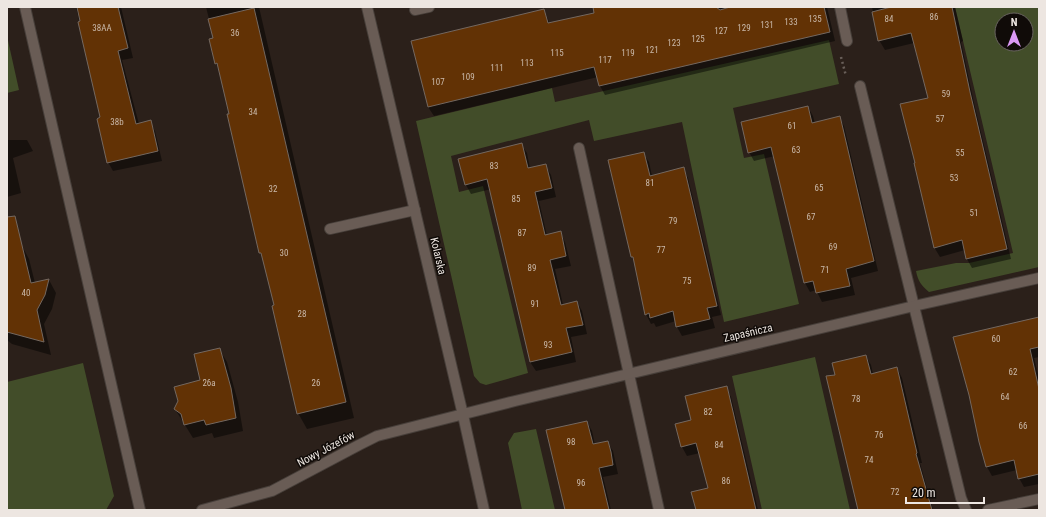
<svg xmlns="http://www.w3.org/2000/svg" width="1046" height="517" font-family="'Roboto Condensed',sans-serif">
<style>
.green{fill:#424d29;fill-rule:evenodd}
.shadow{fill:#0007}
.building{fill:#623205;stroke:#746860}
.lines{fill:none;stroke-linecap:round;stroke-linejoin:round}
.lane-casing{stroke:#473f3a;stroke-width:12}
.street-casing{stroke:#473f3a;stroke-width:12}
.path{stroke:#6a605a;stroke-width:2.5;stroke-dasharray:2 3;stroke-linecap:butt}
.lane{stroke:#695c55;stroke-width:10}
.street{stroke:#695c55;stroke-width:10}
.labels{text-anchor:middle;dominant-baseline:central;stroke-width:3;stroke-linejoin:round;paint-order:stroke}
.number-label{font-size:9px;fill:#cab9aa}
.street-label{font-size:11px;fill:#ede6e1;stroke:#100b08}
</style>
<rect width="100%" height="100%" fill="#2b201a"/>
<path class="green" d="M955,7H1039V267L929,292C921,285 918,281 916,271L956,263H969L1013,253ZM1002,20H1026V44H1002Z
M7,36L19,90L7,93Z
M829,40L839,84L733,108L744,158L764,154L799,304L724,322L682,122L594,141L589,120L451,156L459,192L483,186L528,373L486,385L480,383L474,376L416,121L552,88L555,102Z
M815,357L850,510H762L732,376Z
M83,363L114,496L106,510H7V382Z
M536,429L555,510H522L508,443L514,433Z"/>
<path class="shadow" d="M76,7H121L133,58L122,60L139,124L150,122L155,131L162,161L113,171L108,162L101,117Z
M206,7H259L354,418L307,429L298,413L275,306L263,258L260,253L230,115L219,69L216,63L210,39H214Z
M594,7H827L835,41L605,95L600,86L598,77L434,116L428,107L413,42L544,10L550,24L595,14Z
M872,7H955L963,41L961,42L974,103L1011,259L972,268L967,259L965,250L940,257L934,247L929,99L914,43L885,50L879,40Z
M808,107L813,116L815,124L839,117L844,126L878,271L851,278L855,295L822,302L816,290L810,292L805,283L775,156L754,161L749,152Z
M7,134L8,140H27L33,151L13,158L21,193L7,197Z
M521,144L527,153L530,169L545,165L551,175L556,197L539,201L547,236L560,232L565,242L571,266L555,269L563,305L577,302L582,311L587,334L571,337L576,362L536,371L530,362L491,189L471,194L466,185Z
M643,153L649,162L652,176L683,168L688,178L721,315L712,317L715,328L682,336L677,327L676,321L656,327L654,323L651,324L646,314L635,262L632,257Z
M22,246L29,259L35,283L49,280L56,293L52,309L44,324L51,355L12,344L7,340V249Z
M1039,321V357L1034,358L1039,378V484L1024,487L1019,478L1017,470L992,476L987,467L980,441Z
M219,349L227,362L238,402L243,431L214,438L212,433L193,438L175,409L201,381Z
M866,356L871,365L873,374L897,368L902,378L922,463H920L933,510H859L836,375Z
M726,388L731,397L758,510H697L709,488L700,453L687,456L682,447L676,425L692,421Z
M587,422L592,431L595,445L607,442L613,451L618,474L603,477L611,510H566Z"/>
<path class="building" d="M77,7H118L128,48L118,51L136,124L151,120L158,151L107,163L97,119L100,117L78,22L80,21Z
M593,7H716L720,10L730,7H824L830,32L599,86L594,67L428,107L411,41L544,9L548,23L594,13Z
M891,7H952L970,92L1007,249L966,259L962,240L934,248L914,163H915L900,104L928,98L911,33L878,41L872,12Z
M254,8L346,402L297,414L272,306L274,305L261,253H259L227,114H229L217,63L215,64L209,39L213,38L208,19Z
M808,106L812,123L840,116L874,261L846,269L850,286L816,293L813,281L804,283L771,147L748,153L741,122Z
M522,143L528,168L546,164L552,188L535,192L545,235L561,231L566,256L550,260L561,305L577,301L583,325L566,328L572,352L530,362L487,179L465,185L458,159Z
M644,152L650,176L684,167L717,306L707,308L710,319L676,327L673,311L650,318L649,313L645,315L633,257H631L608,160Z
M15,216L31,283L49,279L45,295L37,310L44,342L7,332V217Z
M1039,317V347L1030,349L1039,389V474L1018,479L1014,460L986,467L979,442L969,395L953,337Z
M220,348L231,388L236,418L206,425L204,420L184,425L181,414L174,409L178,401L174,387L200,380L194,354Z
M866,355L871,374L897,367L917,453L916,454L932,510H858L826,376L835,375L832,363Z
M727,386L756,510H696L691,492L708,488L696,443L681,447L675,424L691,420L685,396Z
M587,421L593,444L608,441L611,452L613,465L599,468L609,510H565L546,430Z"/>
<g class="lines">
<defs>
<path id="lane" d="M25,7L140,510
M840,7L847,41
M415,10L429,7
M860,86L961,498L966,510
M579,148L659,510
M330,229L415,210
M988,510L1039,499"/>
<path id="street" d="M367,7L463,415L484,510
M202,510L272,491L359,445L377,436L515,401L914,306L1039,278"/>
</defs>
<use href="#lane" class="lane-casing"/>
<use href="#street" class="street-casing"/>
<path class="path" d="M841,57L846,76"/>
<use href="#lane" class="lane"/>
<use href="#street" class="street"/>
</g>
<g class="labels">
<g class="number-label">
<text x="934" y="17">86</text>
<text x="815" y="19">135</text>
<text x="889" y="19">84</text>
<text x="791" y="22">133</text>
<text x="767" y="25">131</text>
<text x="102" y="28">38AA</text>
<text x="744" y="28">129</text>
<text x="721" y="31">127</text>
<text x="235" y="33">36</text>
<text x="698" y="39">125</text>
<text x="674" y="43">123</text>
<text x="652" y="50">121</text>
<text x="557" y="53">115</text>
<text x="628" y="53">119</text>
<text x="605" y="60">117</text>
<text x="527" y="63">113</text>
<text x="497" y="68">111</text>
<text x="468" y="77">109</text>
<text x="438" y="82">107</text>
<text x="946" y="94">59</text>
<text x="253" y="112">34</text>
<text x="940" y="119">57</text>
<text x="117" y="122">38b</text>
<text x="792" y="126">61</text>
<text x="796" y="150">63</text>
<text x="960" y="153">55</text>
<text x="494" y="166">83</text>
<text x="954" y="178">53</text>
<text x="650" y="183">81</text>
<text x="819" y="188">65</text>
<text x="273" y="189">32</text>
<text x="516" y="199">85</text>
<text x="974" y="213">51</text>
<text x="811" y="217">67</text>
<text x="673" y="221">79</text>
<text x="522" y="233">87</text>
<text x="833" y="247">69</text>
<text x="661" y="250">77</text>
<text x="284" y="253">30</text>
<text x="532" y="268">89</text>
<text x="825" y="270">71</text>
<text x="687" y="281">75</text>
<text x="26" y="293">40</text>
<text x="535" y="304">91</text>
<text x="302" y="314">28</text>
<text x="996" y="339">60</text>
<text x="548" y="345">93</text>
<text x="1013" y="372">62</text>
<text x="209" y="383">26a</text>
<text x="316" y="383">26</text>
<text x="1005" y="397">64</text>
<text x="856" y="399">78</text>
<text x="708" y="412">82</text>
<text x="1023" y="426">66</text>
<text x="879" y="435">76</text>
<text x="571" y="442">98</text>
<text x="719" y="445">84</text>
<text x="869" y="460">74</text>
<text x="726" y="481">86</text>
<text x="581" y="483">96</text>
<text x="895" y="492">72</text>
</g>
<g class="street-label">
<text transform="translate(438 256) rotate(77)">Kolarska</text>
<text transform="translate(748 333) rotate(-13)">Zapaśnicza</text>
<text transform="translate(326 449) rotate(-28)">Nowy Józefów</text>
</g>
</g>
<rect width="1046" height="517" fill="none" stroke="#ede6e1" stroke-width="16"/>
<g transform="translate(1014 32)"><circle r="19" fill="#100b08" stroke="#68635f"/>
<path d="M0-3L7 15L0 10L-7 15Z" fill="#db99f5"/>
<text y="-6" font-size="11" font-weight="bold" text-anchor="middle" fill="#ede6e1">N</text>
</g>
<path d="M906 497v6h78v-6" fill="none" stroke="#ede6e1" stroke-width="2"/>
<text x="912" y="497" font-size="12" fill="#ede6e1" stroke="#100b08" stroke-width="3" paint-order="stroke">20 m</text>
</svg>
